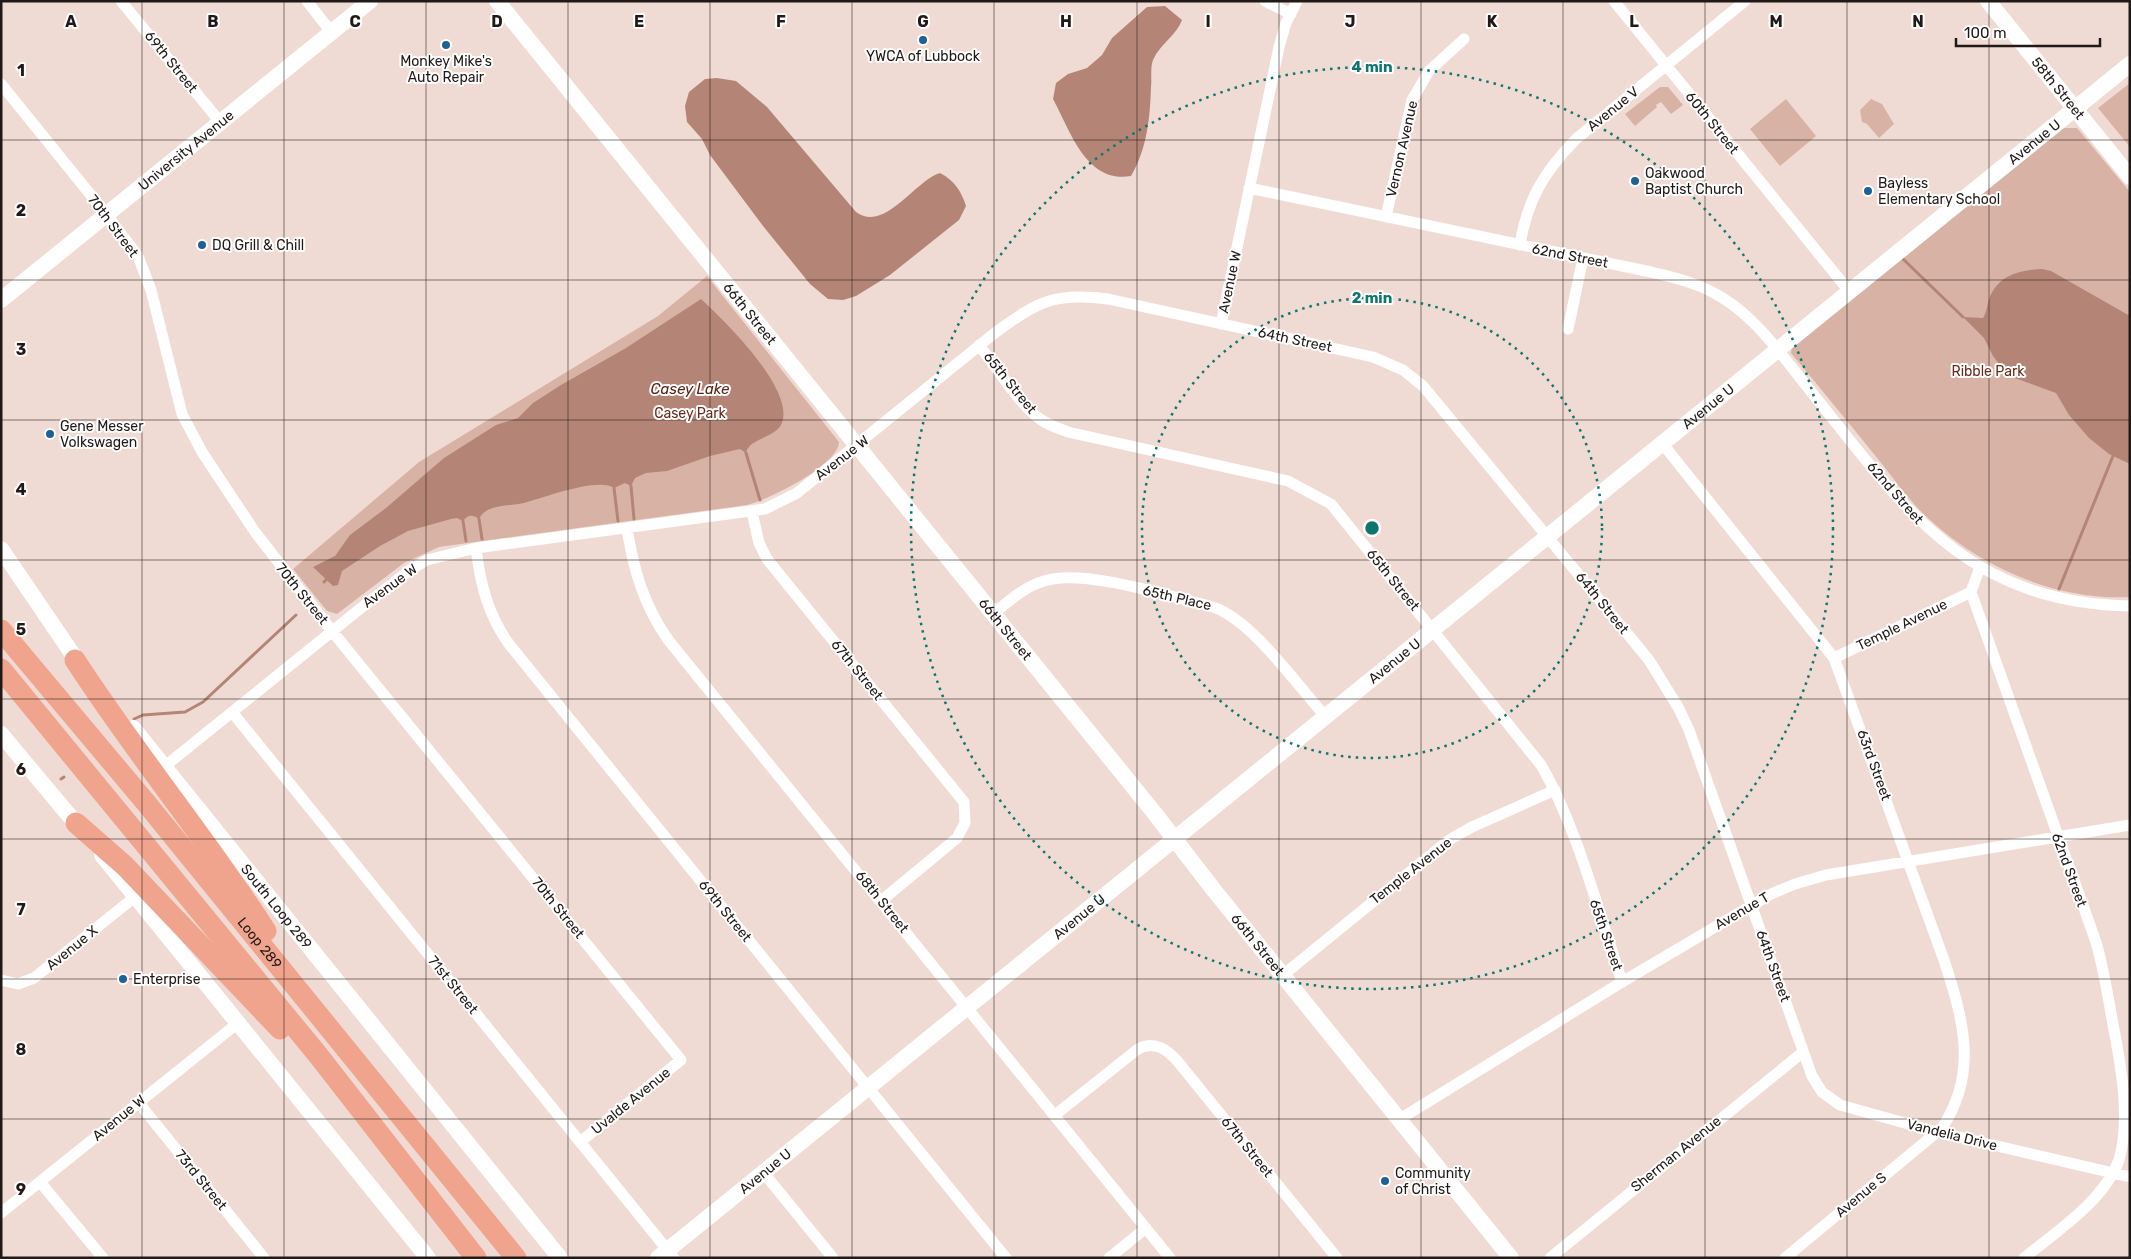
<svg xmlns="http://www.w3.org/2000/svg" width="2131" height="1259" font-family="Rubik,sans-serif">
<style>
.green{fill:#d9b2a6}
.water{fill:#b48577}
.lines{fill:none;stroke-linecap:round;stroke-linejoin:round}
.stream{stroke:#b48577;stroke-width:3}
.street{stroke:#fff;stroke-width:11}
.secondary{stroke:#fff;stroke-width:16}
.highway{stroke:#f1a48d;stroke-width:21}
.grid{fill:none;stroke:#201917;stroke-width:1;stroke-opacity:0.55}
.ring{fill:none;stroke:#0f766e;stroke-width:2.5;stroke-dasharray:2.5 5}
.poi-dot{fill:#1d6196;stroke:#fff;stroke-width:2}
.labels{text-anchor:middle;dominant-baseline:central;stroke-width:4;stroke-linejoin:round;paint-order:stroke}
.poi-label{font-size:14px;fill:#201917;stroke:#fff;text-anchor:start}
.street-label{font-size:14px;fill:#201917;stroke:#fff}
.park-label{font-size:14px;fill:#682b1a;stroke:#fff}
.water-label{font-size:15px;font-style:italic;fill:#5d2210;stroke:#fff}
.grid-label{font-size:16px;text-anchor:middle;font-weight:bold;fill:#201917;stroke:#fff;stroke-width:4;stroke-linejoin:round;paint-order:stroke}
.centre{fill:#0f766e;stroke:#fff;stroke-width:2.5}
.ring-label{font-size:15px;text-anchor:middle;font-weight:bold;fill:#0f766e;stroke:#fff;stroke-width:4;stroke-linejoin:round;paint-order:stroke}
</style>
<rect width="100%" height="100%" fill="#f0dbd4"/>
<path class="green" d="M2130,83V147L2098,108Z
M1660,87H1668L1683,105L1671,114L1661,102L1656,105L1657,107L1635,126L1625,114Z
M1786,99L1816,136L1780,166L1750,129Z
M1871,99L1882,104L1894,124L1879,138L1867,124L1862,122L1860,110Z
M2064,128H2077L2130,192V597C2057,601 1982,568 1929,519C1910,502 1894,479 1878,459C1849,423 1820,388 1791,353L1792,346Z
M707,276L839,442C839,465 768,500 747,505L439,547L404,563L337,614L327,611L293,569L419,462L658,316Z"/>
<path class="water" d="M1165,6L1182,20C1176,36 1160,44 1153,60C1150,68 1152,79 1151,87C1150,118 1147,149 1131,176C1086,184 1070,130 1053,99L1056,83L1068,74L1087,68L1102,55L1112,38L1147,7Z
M717,78L736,81L767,107L856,212C885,233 914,181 940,173C955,181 961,191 966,206L959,220L890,275L856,296L843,300L828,299L810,284L763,226L710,155L702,139L687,122L685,106L689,92L705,79Z
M2042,269L2051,271L2130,316V464L2109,454L2089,438L2069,415L2056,393L2015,378L2003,369L1993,356L1984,338L1963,317L1983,318C1987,312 1987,305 1989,299C1998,275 2020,270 2042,269Z
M701,299C724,320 798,392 781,425C774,438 748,439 746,453L740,449L710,456L667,471L646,473L635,478L631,486L625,483L614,488C598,477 543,498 524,503C512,506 498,504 486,511C483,513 481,515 479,519C472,514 468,515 463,521L457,518L451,519L408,531L380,546L342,571L338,585L333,586L313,567L335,556L350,535L386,508L444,458L496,425L518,418L533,403L561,385L626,348Z"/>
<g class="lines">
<path class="stream" d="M1902,258L1963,317
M746,453L760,500
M631,486L634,519
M614,488L618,521
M479,519L482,539
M463,521L466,541
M324,582L326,580
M2059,589L2113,456
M134,719L143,715L185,712L203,702L296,615
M61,779L64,777"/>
<path class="street" d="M121,1L221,123
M307,1L332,33
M1265,1L1291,14
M1614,1L1849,291
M1,84L107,215L138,256L151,290L182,414L202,452L255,532L332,631L681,1060L580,1142
M1249,188L1651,272C1675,278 1699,283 1721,297C1755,317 1781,354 1805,384C1901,503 1961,602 2130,606
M1386,217L1412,100L1429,71L1464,39
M1520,245C1527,200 1544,172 1576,139L1745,1
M1221,324L1279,47L1286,23L1297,1
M1568,329L1583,258
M979,345C997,368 1014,397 1036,416C1045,424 1057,428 1068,432L1288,481L1331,504L1541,765C1577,827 1599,913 1622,982
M1662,443L1834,658L1944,960C1963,1019 1979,1072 1942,1128L1785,1258
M752,512L759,543L767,559L964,802L965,823L957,838L881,901
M627,529C634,571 644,606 669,641L1170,1258
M476,548C480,583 488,615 509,644L1006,1258
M1980,567L1971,592L2096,942C2104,970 2108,997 2113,1024C2121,1067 2131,1117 2119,1160C2104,1201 2057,1231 2024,1258
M993,614C1009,601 1024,587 1044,581C1083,568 1172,597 1213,607C1252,620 1297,685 1325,716
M1834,658L1971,592
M232,712L674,1258
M164,767L361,608L410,570L427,560L476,548L765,509L797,493L996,332C1039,301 1055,292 1108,299L1373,357L1403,370L1423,386L1649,660L1678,707L1689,730L1812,1076L1822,1092L1840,1105L1937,1132L2130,1177
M1283,975L1449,840L1472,827L1555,790
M1,980L18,984L34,978L136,896
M138,1102L264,1258
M1055,1115L1138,1049C1155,1040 1168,1050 1179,1063L1337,1258
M1400,1119L1622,982L1771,894L1795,884L1826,875L2130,825
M763,1172L833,1258
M40,1182L103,1258
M1,1213L238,1023
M1109,1258L1146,1228
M1550,1258L1803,1052"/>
<g class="secondary">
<path id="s1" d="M497,1L1156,815L1213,889L1511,1258"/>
<path id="s2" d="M1988,1L2130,177"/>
<path id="s3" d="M1,300L370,1"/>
<path d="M1,549L82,668"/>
<path id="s4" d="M133,728L560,1258"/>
<path d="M1,734L83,832"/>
<path d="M102,855L428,1258"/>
<path id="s5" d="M658,1258L2130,64"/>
</g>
<g class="highway">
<path id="s6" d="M1,630L147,804L516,1258"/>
<path d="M75,660C135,753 206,838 266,931"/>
<path d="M1,669L318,1055L476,1258"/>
<path d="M76,823L125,866L280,1029"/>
</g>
</g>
<path class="grid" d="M142,1V1258M284,1V1258M426,1V1258M568,1V1258M710,1V1258M852,1V1258M994,1V1258M1137,1V1258M1279,1V1258M1421,1V1258M1563,1V1258M1705,1V1258M1847,1V1258M1989,1V1258M1,140H2130M1,280H2130M1,420H2130M1,560H2130M1,699H2130M1,839H2130M1,979H2130M1,1119H2130"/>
<g class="ring">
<circle cx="1372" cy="528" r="230"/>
<circle cx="1372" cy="528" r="461"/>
</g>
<g class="poi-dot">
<circle cx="923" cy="40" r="5"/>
<circle cx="446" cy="45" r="5"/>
<circle cx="1635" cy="181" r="5"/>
<circle cx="1868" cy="191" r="5"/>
<circle cx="202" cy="245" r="5"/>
<circle cx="50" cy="434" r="5"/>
<circle cx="123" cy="979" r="5"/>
<circle cx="1385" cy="1181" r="5"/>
</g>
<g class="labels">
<g class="poi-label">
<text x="923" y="56" text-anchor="middle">YWCA of Lubbock</text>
<text x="446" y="61" text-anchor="middle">Monkey Mike's<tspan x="446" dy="16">Auto Repair</tspan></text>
<text x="1645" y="173">Oakwood<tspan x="1645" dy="16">Baptist Church</tspan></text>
<text x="1878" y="183">Bayless<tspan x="1878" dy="16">Elementary School</tspan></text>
<text x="212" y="245">DQ Grill &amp; Chill</text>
<text x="60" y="426">Gene Messer<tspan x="60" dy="16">Volkswagen</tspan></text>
<text x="133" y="979">Enterprise</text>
<text x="1395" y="1173">Community<tspan x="1395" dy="16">of Christ</tspan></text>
</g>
<g class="street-label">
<text transform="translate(171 62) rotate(51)">69th Street</text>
<text stroke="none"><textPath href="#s2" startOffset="112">58th Street</textPath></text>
<text transform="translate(1613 109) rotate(-39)">Avenue V</text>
<text transform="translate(1712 123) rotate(51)">60th Street</text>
<text stroke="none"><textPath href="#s5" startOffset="1772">Avenue U</textPath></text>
<text transform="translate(1402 149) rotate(-77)">Vernon Avenue</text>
<text stroke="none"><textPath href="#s3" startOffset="238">University Avenue</textPath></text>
<text transform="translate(113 226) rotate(53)">70th Street</text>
<text transform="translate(1570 256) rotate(11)">62nd Street</text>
<text transform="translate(1230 282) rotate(-78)">Avenue W</text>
<text stroke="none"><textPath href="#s1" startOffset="402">66th Street</textPath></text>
<text transform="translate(1295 340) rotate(12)">64th Street</text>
<text transform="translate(1010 383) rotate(51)">65th Street</text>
<text stroke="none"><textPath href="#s5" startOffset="1352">Avenue U</textPath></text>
<text transform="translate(842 458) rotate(-38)">Avenue W</text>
<text transform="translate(1895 493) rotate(49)">62nd Street</text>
<text transform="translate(1393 580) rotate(51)">65th Street</text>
<text transform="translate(390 586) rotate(-36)">Avenue W</text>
<text transform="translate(302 594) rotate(51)">70th Street</text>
<text transform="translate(1177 598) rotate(13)">65th Place</text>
<text transform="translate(1602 603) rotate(51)">64th Street</text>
<text transform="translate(1902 625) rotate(-26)">Temple Avenue</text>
<text stroke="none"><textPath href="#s1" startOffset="808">66th Street</textPath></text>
<text stroke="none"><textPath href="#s5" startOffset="948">Avenue U</textPath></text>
<text transform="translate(857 670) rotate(51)">67th Street</text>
<text transform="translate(1874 765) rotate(70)">63rd Street</text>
<text transform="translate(2069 870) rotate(70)">62nd Street</text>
<text transform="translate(1411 871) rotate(-38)">Temple Avenue</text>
<text transform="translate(882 902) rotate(51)">68th Street</text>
<text stroke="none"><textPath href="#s4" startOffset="229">South Loop 289</textPath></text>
<text transform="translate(558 908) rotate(51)">70th Street</text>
<text transform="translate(725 911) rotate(51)">69th Street</text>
<text transform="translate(1742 911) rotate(-30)">Avenue T</text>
<text stroke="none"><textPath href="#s5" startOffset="542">Avenue U</textPath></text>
<text transform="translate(1606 935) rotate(71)">65th Street</text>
<text stroke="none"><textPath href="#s6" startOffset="406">Loop 289</textPath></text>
<text stroke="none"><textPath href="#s1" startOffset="1212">66th Street</textPath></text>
<text transform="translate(72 948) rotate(-39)">Avenue X</text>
<text transform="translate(1773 966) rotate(70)">64th Street</text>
<text transform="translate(453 985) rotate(51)">71st Street</text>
<text transform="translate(631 1101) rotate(-39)">Uvalde Avenue</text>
<text transform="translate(119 1118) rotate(-39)">Avenue W</text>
<text transform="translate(1952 1135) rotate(14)">Vandelia Drive</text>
<text transform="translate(1247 1147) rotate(51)">67th Street</text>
<text transform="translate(1676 1154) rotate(-39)">Sherman Avenue</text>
<text stroke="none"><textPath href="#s5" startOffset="138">Avenue U</textPath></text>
<text transform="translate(201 1180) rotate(51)">73rd Street</text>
<text transform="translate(1861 1195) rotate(-40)">Avenue S</text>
</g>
<g class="park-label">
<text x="1988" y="371">Ribble Park</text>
<text x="690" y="413">Casey Park</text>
</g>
<g class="water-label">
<text x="690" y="389">Casey Lake</text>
</g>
</g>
<g class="grid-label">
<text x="71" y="27">A</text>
<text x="213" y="27">B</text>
<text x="355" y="27">C</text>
<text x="497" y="27">D</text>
<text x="639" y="27">E</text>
<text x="781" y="27">F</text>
<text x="923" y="27">G</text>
<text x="1066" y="27">H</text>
<text x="1208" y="27">I</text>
<text x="1350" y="27">J</text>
<text x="1492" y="27">K</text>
<text x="1634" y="27">L</text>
<text x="1776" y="27">M</text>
<text x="1918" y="27">N</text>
<text x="21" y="76">1</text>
<text x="21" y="216">2</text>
<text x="21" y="355">3</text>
<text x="21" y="495">4</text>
<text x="21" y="635">5</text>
<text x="21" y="775">6</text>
<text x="21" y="915">7</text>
<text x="21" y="1055">8</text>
<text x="21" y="1195">9</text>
</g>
<circle cx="1372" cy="528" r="8" class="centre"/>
<g class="ring-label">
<text x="1372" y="72">4 min</text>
<text x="1372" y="303">2 min</text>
</g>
<rect width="2131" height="1259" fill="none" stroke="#201917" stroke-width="5"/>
<path d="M1956 38v8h144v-8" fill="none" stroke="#201917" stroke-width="2.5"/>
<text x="1964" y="38" font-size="15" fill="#201917" stroke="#ffffff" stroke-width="4" paint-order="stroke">100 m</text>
</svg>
